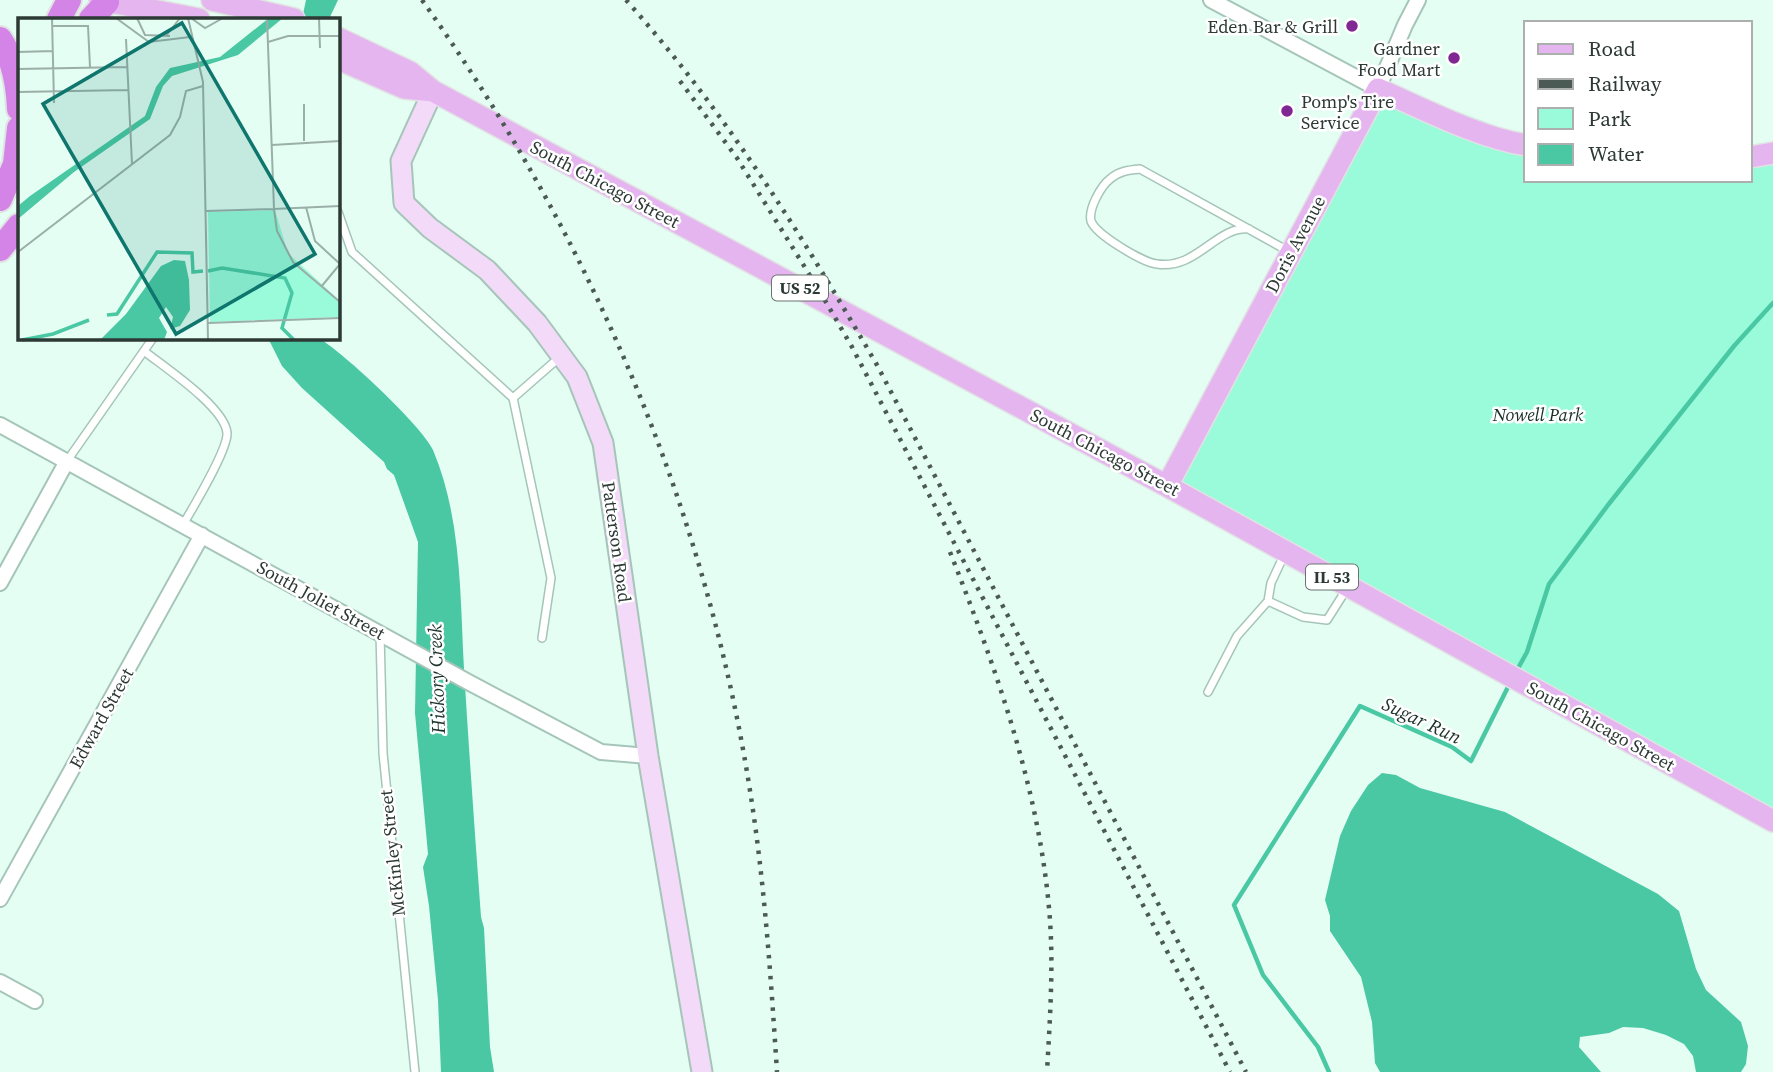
<svg xmlns="http://www.w3.org/2000/svg" width="1773" height="1072" font-family="'Source Serif 4',serif">
<style>
.green{fill:#99fbda}
.water{fill:#4ac8a3}
.lines{fill:none;stroke-linecap:round;stroke-linejoin:round}
.stream{stroke:#4ac8a3;stroke-width:4.5}
.lane-casing{stroke:#a6c5b9;stroke-width:10}
.street-casing{stroke:#a6c5b9;stroke-width:18}
.secondary-casing{stroke:#a6c5b9;stroke-width:23}
.primary-casing{stroke:#e1e3e3;stroke-width:24}
.highway-casing{stroke:#e1e3e3;stroke-width:28}
.lane{stroke:#fff;stroke-width:7}
.street{stroke:#fff;stroke-width:14}
.secondary{stroke:#f2daf8;stroke-width:19}
.primary{stroke:#e5b5f0;stroke-width:21}
.highway{stroke:#d384e6;stroke-width:24}
.rail{stroke:#4b5a55;stroke-width:4.5;stroke-dasharray:3.5 7;stroke-linecap:butt}
.poi-dot{fill:#802794;stroke:#fff;stroke-width:2.5}
.labels{text-anchor:middle;dominant-baseline:central;stroke-width:5;stroke-linejoin:round;paint-order:stroke}
.shield{fill:#fff;stroke:#6b7472;stroke-width:2}
.shield-label{font-size:16px;font-weight:bold;fill:#2c3935}
.poi-label{font-size:18px;fill:#2c3935;stroke:#fff;text-anchor:end}
.street-label{font-size:18px;fill:#2c3935;stroke:#fff}
.park-label{font-size:18px;font-style:italic;fill:#192e27;stroke:#fff}
.water-label{font-size:19px;font-style:italic;fill:#1c312a;stroke:#fff}
.inset-river{fill:none;stroke:#4ac8a3;stroke-width:3.5}
.inset-road{fill:none;stroke:#9aafa8;stroke-width:2}
.view{fill:#0f766e;fill-opacity:0.15;stroke:#0f766e;stroke-width:3.5}
.inset-edge{fill:none;stroke:#2c3935;stroke-width:3.5}
</style>
<rect width="100%" height="100%" fill="#e4fef4"/>
<path class="green" d="M1388,86L1526,137V180H1750V149L1773,144V812L1176,482Z"/>
<path class="water" d="M306,0H338L329,19H302Z
M268,338C280,338 311,334 320,339C344,353 422,426 433,450C462,519 460,596 464,669C469,752 475,835 481,917L484,928L490,1047L494,1072H441L438,1000L429,906L423,867L428,854L415,713L418,542L394,475L387,469L384,462L302,388L282,366Z
M1382,773L1396,775L1420,788L1505,812L1658,894L1679,911L1696,969L1706,990L1741,1022L1748,1046L1746,1064L1741,1072H1696L1693,1056L1684,1044L1666,1035L1643,1028L1623,1027L1609,1033L1580,1037L1579,1047L1601,1072H1380L1375,1063L1372,1022L1361,977L1330,931V916L1325,900L1340,836L1351,811L1368,785Z"/>
<g class="lines">
<path class="stream" d="M1516,672L1527,652L1549,584L1608,505L1734,346L1773,303
M1329,1072L1318,1047L1263,975L1234,905L1360,706L1452,747L1471,761L1510,683"/>
<defs>
<path id="lane" d="M338,212L352,252L513,398L561,356
M1249,229C1216,226 1197,270 1157,264C1144,263 1096,235 1091,221C1088,209 1101,186 1110,179C1119,171 1129,170 1140,169L1290,252
M144,351C164,367 225,407 227,433C228,450 193,507 183,525
M513,398L551,578L542,638
M67,461L153,338
M1285,553L1271,583L1268,601L1303,617L1327,620L1346,590
M380,633L383,753L415,1072
M1208,692L1237,636L1268,601"/>
<path id="street" d="M1211,0L1378,89L1405,25L1418,0
M0,425L470,683L601,752L648,756
M0,583L67,461
M0,899L202,535
M0,982L35,1001"/>
<path id="secondary" d="M433,91L401,161L404,203L430,228L487,270L537,323L577,377L603,443L648,756L702,1072"/>
<path id="primary" d="M100,0L199,19
M212,0L294,19
M338,38L410,72L433,91L1167,486L1773,821
M338,59L404,88L433,91
M1750,157L1773,153
M1167,486L1378,89C1424,109 1477,137 1526,145"/>
<path id="highway" d="M59,19L69,0
M91,19L107,2
M0,39C14,60 18,84 19,109
M15,164L19,128
M0,199L19,155
M0,249L19,226"/>
</defs>
<use href="#lane" class="lane-casing"/>
<use href="#street" class="street-casing"/>
<use href="#secondary" class="secondary-casing"/>
<use href="#primary" class="primary-casing"/>
<use href="#highway" class="highway-casing"/>
<use href="#lane" class="lane"/>
<use href="#street" class="street"/>
<use href="#secondary" class="secondary"/>
<use href="#primary" class="primary"/>
<use href="#highway" class="highway"/>
<path class="rail" d="M422,0C590,236 707,510 751,797C765,888 771,980 777,1072
M626,0C725,111 803,237 877,365L1246,1072
M680,81L737,158L819,290L852,347L1230,1072
M950,552C995,666 1038,785 1049,908C1054,962 1050,1017 1047,1072"/>
</g>
<g class="poi-dot">
<circle cx="1352" cy="26" r="7"/>
<circle cx="1454" cy="58" r="7"/>
<circle cx="1287" cy="111" r="7"/>
</g>
<g class="labels">
<g class="shield">
<rect x="772" y="275.5" width="56" height="25" rx="5"/>
<rect x="1306" y="564.5" width="52" height="25" rx="5"/>
</g>
<g class="shield-label">
<text x="800" y="288">US 52</text>
<text x="1332" y="577">IL 53</text>
</g>
<g class="poi-label">
<text x="1338" y="26">Eden Bar &amp; Grill</text>
<text x="1440" y="48">Gardner<tspan x="1440" dy="21">Food Mart</tspan></text>
<text x="1301" y="101" text-anchor="start">Pomp's Tire<tspan x="1301" dy="21">Service</tspan></text>
</g>
<g class="street-label">
<text transform="translate(605 184) rotate(28)">South Chicago Street</text>
<text transform="translate(1295 244) rotate(-62)">Doris Avenue</text>
<text transform="translate(1105 452) rotate(28)">South Chicago Street</text>
<text transform="translate(617 542) rotate(82)">Patterson Road</text>
<text transform="translate(321 600) rotate(29)">South Joliet Street</text>
<text transform="translate(101 718) rotate(-61)">Edward Street</text>
<text transform="translate(1601 726) rotate(29)">South Chicago Street</text>
<text transform="translate(392 853) rotate(-96)">McKinley Street</text>
</g>
<g class="park-label">
<text x="1538" y="414">Nowell Park</text>
</g>
<g class="water-label">
<text transform="translate(436 679) rotate(-92)">Hickory Creek</text>
<text transform="translate(1422 720) rotate(25)">Sugar Run</text>
</g>
</g>
<g transform="translate(18 18)">
<rect width="322" height="322" fill="#e4fef4"/>
<path d="M257,192L270,235L322,283V299L192,304L190,194Z" fill="#99fbda"/>
<path d="M251,0H265L220,37L154,58L145,68L132,101L56,154L0,201V188L12,178L127,98L138,69L152,50L202,39ZM156,242L167,243L171,262L172,292L162,308L152,311L155,299L148,289L141,300L149,314L146,322H82L108,296L143,248Z" fill="#4ac8a3"/>
<path class="inset-river" d="M190,253L204,250L267,260L274,275L264,310L276,322M89,297L99,296L139,234L174,235L175,254L185,253M4,322L35,316L71,302"/>
<path class="inset-road" d="M34,0L36,85M98,0L131,24L172,19M119,0L127,17L152,18M170,0L185,64L190,322M173,0L187,10L205,0M249,0L256,191L322,188M301,0L302,30M34,8H70L72,49M148,18L162,0M108,21L114,146M250,24L270,18H322M0,34L35,33M0,51L109,49M0,74L110,72M286,123V86M254,127L322,123M288,189L297,223L322,246M188,193L256,191L259,213L275,244L322,284M0,234L152,117L162,99L168,73L185,68M303,269L322,246M190,305L322,300"/>
<path class="view" d="M164,5L297,236L158,316L25,86Z"/>
<rect width="322" height="322" class="inset-edge"/>
</g>
<rect x="1524" y="21" width="228" height="161" fill="#ffffff" stroke="#abb0ae" stroke-width="2"/>
<rect x="1538" y="44" width="35" height="10" fill="#e5b5f0" stroke="#abb0ae" stroke-width="2"/>
<text x="1588" y="56" font-size="21" fill="#2c3935">Road</text>
<rect x="1538" y="79" width="35" height="10" fill="#4b5a55" stroke="#abb0ae" stroke-width="2"/>
<text x="1588" y="91" font-size="21" fill="#2c3935">Railway</text>
<rect x="1538" y="108" width="35" height="21" fill="#99fbda" stroke="#abb0ae" stroke-width="2"/>
<text x="1588" y="126" font-size="21" fill="#2c3935">Park</text>
<rect x="1538" y="144" width="35" height="21" fill="#4ac8a3" stroke="#abb0ae" stroke-width="2"/>
<text x="1588" y="161" font-size="21" fill="#2c3935">Water</text>
</svg>
